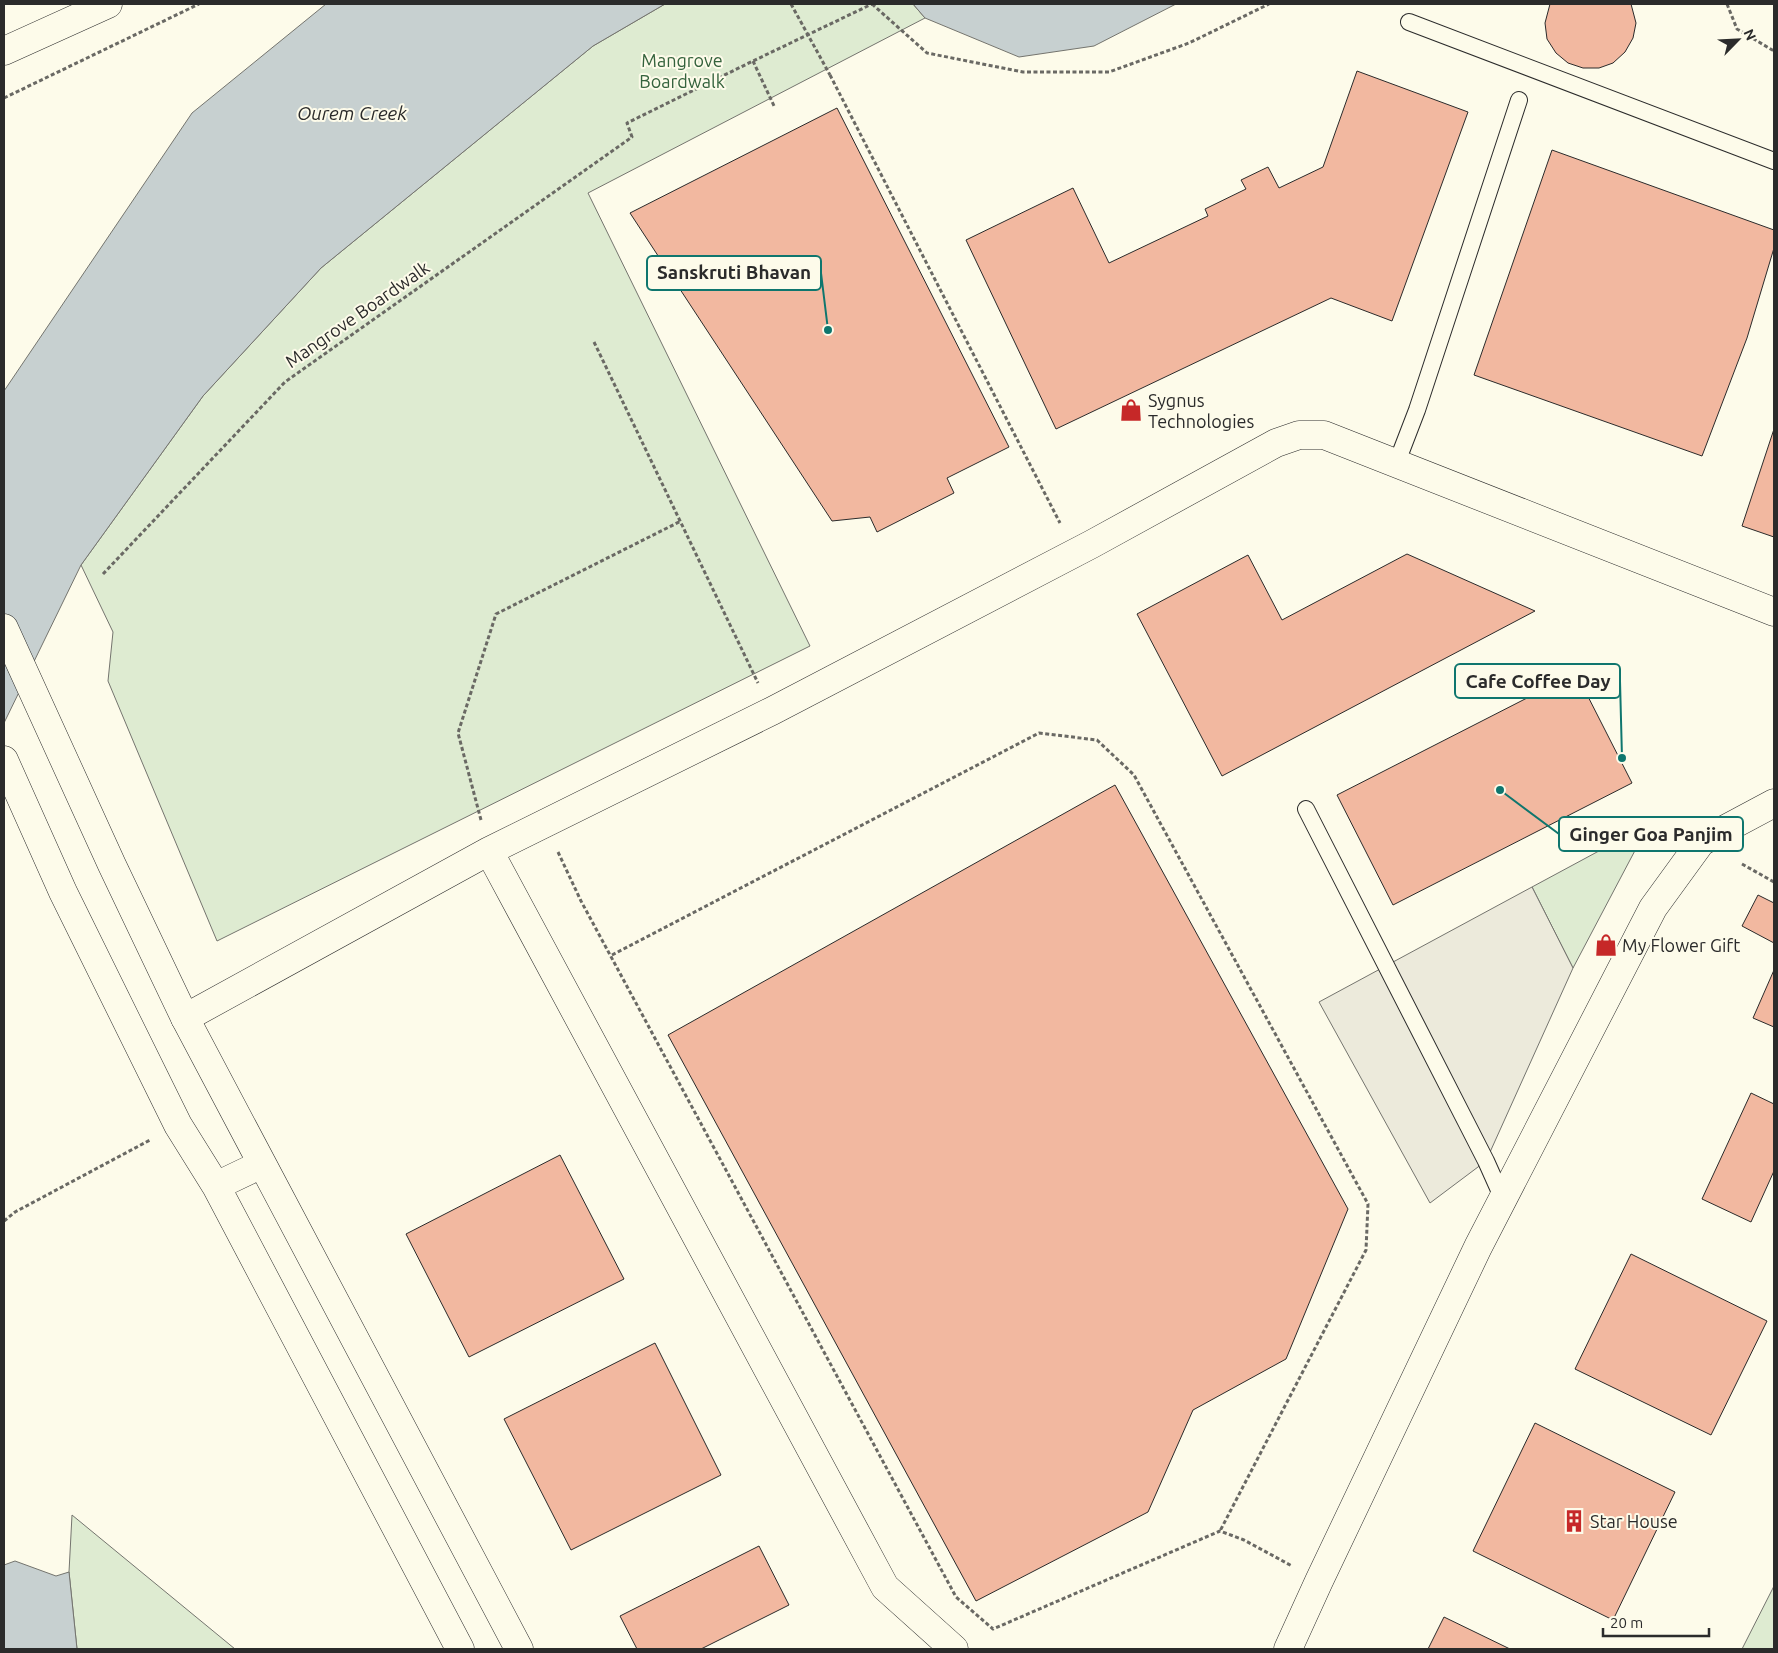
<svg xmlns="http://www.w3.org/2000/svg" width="1778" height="1653" font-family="Ubuntu,sans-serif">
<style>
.green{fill:#deebd1;stroke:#74746e}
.parking{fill:#eceadb;stroke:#74746e}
.water{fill:#c7d0d0;stroke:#74746e}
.building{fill:#f2b8a0;stroke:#2b2b2b}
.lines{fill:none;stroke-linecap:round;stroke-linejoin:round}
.lane-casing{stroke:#2b2b2b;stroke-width:18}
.street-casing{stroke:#2b2b2b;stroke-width:29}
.secondary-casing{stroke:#2b2b2b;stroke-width:29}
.path{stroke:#6a6964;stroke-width:3;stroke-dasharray:4 2.5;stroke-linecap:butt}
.lane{stroke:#fdfbea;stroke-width:16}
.street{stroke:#fdfbea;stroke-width:28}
.secondary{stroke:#fdfbea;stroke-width:28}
.path-bridge{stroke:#6a6964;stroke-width:3;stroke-dasharray:4 2.5;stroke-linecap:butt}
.labels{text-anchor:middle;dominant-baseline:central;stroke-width:4;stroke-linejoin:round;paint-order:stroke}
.park-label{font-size:18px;fill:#34623c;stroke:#fdfbea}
.street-label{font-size:18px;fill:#2b2b2b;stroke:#fdfbea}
.poi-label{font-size:18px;fill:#2b2b2b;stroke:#fdfbea;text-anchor:start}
.water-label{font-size:19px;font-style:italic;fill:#2b2b2b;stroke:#fdfbea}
.leader{fill:none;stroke:#0f766e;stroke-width:2}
.callout-dot{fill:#0f766e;stroke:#fdfbea;stroke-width:2}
.callout{fill:#fdfbea;stroke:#0f766e;stroke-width:2}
.callout-label{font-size:19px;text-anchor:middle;font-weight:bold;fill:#2b2b2b}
</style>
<rect width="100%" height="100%" fill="#fdfbea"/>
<path class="green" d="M665,4H913L925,18L588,193L810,646L217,941L108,681L113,632L81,565L203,396L321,268L593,46Z
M1649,824L1573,968L1532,887Z
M72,1515L235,1649H77L69,1572Z
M1774,1586V1649H1742Z"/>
<path class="parking" d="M1532,887L1573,968L1486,1161L1430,1203L1319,1002Z"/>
<path class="water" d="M326,4H665L593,46L321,268L203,396L81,565L4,723V391L192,113Z
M913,4H1176L1094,46L1019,57L925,18Z
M15,1561L56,1576L69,1572L77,1649H4V1565Z"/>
<path class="building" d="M1550,4H1631L1636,23L1633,38L1625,52L1613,63L1599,68H1583L1568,63L1556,53L1547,39L1545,23Z
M1357,71L1468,112L1392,321L1331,298L1056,429L966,240L1073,188L1109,263L1208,216L1205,209L1246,189L1241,180L1268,167L1279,188L1323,167Z
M837,108L1009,447L947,478L954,493L877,532L870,517L832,521L630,213Z
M1552,150L1774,230V248L1747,338L1702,456L1474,375Z
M1774,429V537L1742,526Z
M1407,554L1535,611L1222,776L1137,614L1248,555L1282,620Z
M1576,673L1632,783L1393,905L1337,795Z
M1115,785L1348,1209L1286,1359L1193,1410L1148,1512L976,1601L668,1035Z
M1758,895L1774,903V943L1742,926Z
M1774,970V1027L1753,1018Z
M1751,1093L1774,1104V1171L1751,1222L1702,1199Z
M560,1155L624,1279L469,1357L406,1234Z
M1631,1254L1767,1321L1711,1435L1575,1369Z
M655,1343L721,1475L571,1550L504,1419Z
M1535,1423L1675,1492L1613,1620L1473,1551Z
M759,1546L789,1605L701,1649H637L620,1616Z
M1444,1617L1510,1649H1428Z"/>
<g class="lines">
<defs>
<path id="lane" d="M1409,22L1774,161
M1397,462L1417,410L1519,100
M1306,809L1486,1161L1503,1199"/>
<path id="street" d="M489,851L885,1587L954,1649
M185,1018L489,851L772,711L1092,544L1276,443L1299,435H1324L1774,612
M1288,1649L1319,1581L1478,1247L1653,908L1701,842L1774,803"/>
<path id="secondary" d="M4,51L108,4
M4,628L112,865L185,1018L519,1649
M4,760L63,892L178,1125L216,1186L460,1649
M216,1186L262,1164"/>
</defs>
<use href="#lane" class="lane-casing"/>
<use href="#street" class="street-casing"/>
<use href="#secondary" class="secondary-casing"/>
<path class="path" d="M872,4L927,53L1023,72H1109L1189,43L1269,4
M1727,4L1737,29L1774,51
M753,61L775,108
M830,75L1060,523
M4,98L199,4
M594,342L758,683
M103,574L285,382L632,137L627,123L753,61L872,4
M481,820L458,733L496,614L681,521
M558,852L581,901L956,1597L993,1629L1220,1531L1244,1540L1292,1566
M1742,864L1774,882
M612,955L1039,733L1097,740L1134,775L1368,1204L1366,1250L1220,1531
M4,1221L15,1212L150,1140"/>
<use href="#lane" class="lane"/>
<use href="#street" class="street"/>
<use href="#secondary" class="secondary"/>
<path class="path-bridge" d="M791,4L830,75"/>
</g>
<defs>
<symbol id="shop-bare" viewBox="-9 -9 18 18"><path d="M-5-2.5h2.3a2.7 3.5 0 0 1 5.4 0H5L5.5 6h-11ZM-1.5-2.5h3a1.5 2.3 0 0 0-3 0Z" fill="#c62828" stroke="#fdfbea" stroke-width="2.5" paint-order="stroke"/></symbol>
<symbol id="building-bare" viewBox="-9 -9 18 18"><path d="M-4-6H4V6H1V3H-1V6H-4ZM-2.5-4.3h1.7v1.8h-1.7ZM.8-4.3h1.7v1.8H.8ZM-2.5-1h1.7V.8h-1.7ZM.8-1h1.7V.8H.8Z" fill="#c62828" stroke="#fdfbea" stroke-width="2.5" paint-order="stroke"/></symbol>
</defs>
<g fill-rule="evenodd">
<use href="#shop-bare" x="1115" y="394" width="32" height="32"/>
<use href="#shop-bare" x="1590" y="929" width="32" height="32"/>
<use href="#building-bare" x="1558" y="1505" width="32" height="32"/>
</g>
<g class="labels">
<g class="park-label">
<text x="682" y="60">Mangrove<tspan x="682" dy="21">Boardwalk</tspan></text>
</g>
<g class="street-label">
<text transform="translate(357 314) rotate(-35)">Mangrove Boardwalk</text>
</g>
<g class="poi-label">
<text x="1148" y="400">Sygnus<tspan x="1148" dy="21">Technologies</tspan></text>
<text x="1622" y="945">My Flower Gift</text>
<text x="1590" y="1521">Star House</text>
</g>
<g class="water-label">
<text x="352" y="113">Ourem Creek</text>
</g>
</g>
<path class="leader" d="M828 330L821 273M1622 758L1620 681M1500 790L1559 834"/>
<g class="callout-dot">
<circle cx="828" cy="330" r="5"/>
<circle cx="1622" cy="758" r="5"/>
<circle cx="1500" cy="790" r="5"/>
</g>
<g class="callout">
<rect x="647" y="256" width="174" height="34" rx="5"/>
<rect x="1455" y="664" width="165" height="34" rx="5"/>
<rect x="1559" y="817" width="184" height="34" rx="5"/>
</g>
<g class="callout-label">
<text x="734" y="279">Sanskruti Bhavan</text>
<text x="1538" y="688">Cafe Coffee Day</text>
<text x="1651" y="841">Ginger Goa Panjim</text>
</g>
<rect width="1778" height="1653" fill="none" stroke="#2b2b2b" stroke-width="10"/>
<g transform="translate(1738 40) rotate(66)" stroke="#fdfbea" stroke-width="4" paint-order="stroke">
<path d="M0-4L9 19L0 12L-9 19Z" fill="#2b2b2b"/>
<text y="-8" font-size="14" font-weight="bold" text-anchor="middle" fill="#2b2b2b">N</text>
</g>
<path d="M1603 1628v8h106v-8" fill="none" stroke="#2b2b2b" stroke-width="2.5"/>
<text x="1610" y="1628" font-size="15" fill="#2b2b2b" stroke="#fdfbea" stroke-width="4" paint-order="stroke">20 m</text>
</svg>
